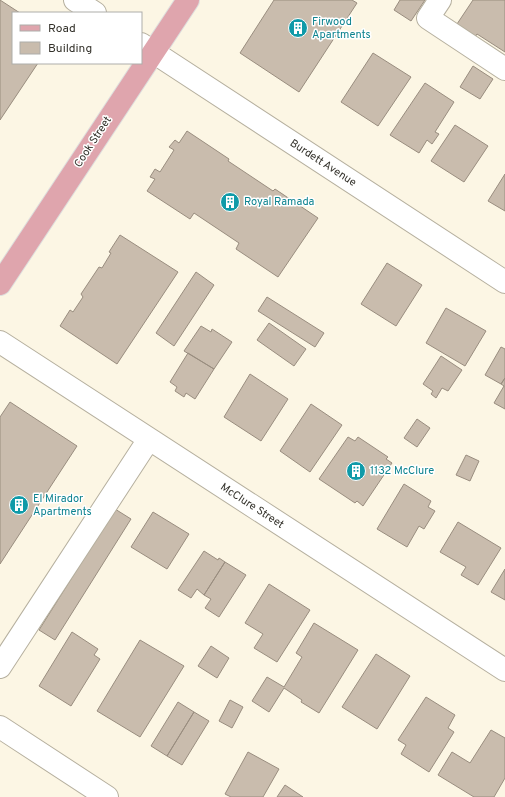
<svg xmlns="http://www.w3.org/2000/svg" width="505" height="797" font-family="Overpass,sans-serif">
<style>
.building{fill:#c9bcad;stroke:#998d7f}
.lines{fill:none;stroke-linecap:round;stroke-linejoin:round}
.minor-casing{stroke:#b6b09f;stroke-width:24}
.major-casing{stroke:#dededd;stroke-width:24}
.minor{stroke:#fff;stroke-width:22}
.major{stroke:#dfa5ad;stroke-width:22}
.labels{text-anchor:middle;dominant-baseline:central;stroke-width:3;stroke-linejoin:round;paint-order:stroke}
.culture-label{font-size:11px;fill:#0d838f;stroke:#fff;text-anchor:start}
.street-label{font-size:11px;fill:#33312a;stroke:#fff}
</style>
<rect width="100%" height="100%" fill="#fcf6e4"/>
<path class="building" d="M0,0L20,13H13V63H38L0,120Z
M274,0H352L357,3L299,92L240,53Z
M400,0H425L411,21L394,10Z
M473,0H505V52L477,34L475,37L457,24Z
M373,53L411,77L378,126L341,102Z
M473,66L493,79L480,99L460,87Z
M425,83L454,102L435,132L439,134L432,144L427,140L419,153L390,135Z
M455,125L488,146L464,182L431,161Z
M187,131L229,159L228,161L273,191L275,189L318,218L278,277L236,249L239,243L194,213L190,219L147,191L155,179L150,177L155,169L160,172L174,150L169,147L175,140L179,143Z
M505,174V211L488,201Z
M120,235L178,272L117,364L60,326L70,310L73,312L83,297L81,294L99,267L102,268L111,253L109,252Z
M387,263L422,285L396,326L361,304Z
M196,272L214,285L174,346L156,333Z
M267,297L324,333L315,347L258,311Z
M446,308L486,331L465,366L426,343Z
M269,323L306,349L294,366L257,340Z
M201,326L211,332L212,329L232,342L214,369L184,351Z
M501,347L505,349V378L501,384L485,375Z
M188,353L214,369L195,399L186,393L184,397L175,391L177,387L170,382Z
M441,356L462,370L448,391L442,388L436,398L431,394L433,391L423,384Z
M250,374L288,399L261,441L224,417Z
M505,378V409L494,403L504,386L501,384Z
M10,402L77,446L0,564V417Z
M311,404L342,425L310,472L280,451Z
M417,419L430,428L417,447L404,438Z
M348,437L355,441L358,437L388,457L386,459L392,463L363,506L357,501L355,503L319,479Z
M466,455L479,461L470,481L456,475Z
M404,484L431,501L428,507L435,511L424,529L419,526L407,547L377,529Z
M115,509L131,519L55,640L39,630Z
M153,512L189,534L167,569L131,547Z
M458,522L501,548L478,585L461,575L466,567L440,552Z
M204,551L218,560L219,558L225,562L204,595L197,589L191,598L178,590Z
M225,562L246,575L219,617L205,608L211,599L204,595Z
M505,569V600L491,592Z
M269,584L310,610L277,662L254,648L263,634L245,623Z
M314,623L358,650L319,713L301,702L302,700L284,688L269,712L252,701L267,677L284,687L302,657L296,653Z
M72,632L98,649L94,655L100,659L71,706L39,686Z
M140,640L184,666L140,737L97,711Z
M211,646L229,658L217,678L198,666Z
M376,654L410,676L377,729L342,707Z
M426,697L455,715L448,728L454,732L429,772L401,754L406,745L398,740Z
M230,700L243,707L232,728L219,721Z
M178,702L194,712L167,756L151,746Z
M194,712L209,721L182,765L167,756Z
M491,730L505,738V778L494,797H474L438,775L452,752L470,763Z
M248,752L279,769L263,797H231L225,794Z
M285,785L303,797H277Z"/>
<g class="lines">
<defs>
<path id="minor" d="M75,0L95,13
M440,0L428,18L505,69
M141,44L505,282
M0,342L505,670
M0,667L149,439
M0,727L107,797"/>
<path id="major" d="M0,284L188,0"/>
</defs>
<use href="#minor" class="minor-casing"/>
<use href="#major" class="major-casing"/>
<use href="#minor" class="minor"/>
<use href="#major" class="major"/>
</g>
<defs>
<symbol id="building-disc" viewBox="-11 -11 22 22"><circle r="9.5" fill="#0f9aa8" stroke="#fff"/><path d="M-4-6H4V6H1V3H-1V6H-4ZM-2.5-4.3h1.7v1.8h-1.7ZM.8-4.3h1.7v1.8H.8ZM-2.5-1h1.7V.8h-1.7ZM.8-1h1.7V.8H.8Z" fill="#fff"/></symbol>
</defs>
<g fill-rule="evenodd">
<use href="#building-disc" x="287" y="17" width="22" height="22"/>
<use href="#building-disc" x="219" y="191" width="22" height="22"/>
<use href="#building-disc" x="345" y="460" width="22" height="22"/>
<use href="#building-disc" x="8" y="494" width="22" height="22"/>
</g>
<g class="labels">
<g class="culture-label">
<text x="312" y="22">Firwood<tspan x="312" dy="13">Apartments</tspan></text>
<text x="244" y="202">Royal Ramada</text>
<text x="370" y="471">1132 McClure</text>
<text x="33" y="499">El Mirador<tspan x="33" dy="13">Apartments</tspan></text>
</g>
<g class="street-label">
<text transform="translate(93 142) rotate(-57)">Cook Street</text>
<text transform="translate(323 163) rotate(33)">Burdett Avenue</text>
<text transform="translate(252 506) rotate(33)">McClure Street</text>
</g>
</g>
<rect x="12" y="12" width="130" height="52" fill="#ffffff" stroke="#adadaa"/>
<rect x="20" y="25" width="20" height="6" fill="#dfa5ad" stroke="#adadaa"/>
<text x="48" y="32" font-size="12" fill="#33312a">Road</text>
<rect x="20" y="42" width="20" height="12" fill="#c9bcad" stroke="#adadaa"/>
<text x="48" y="52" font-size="12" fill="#33312a">Building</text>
</svg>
